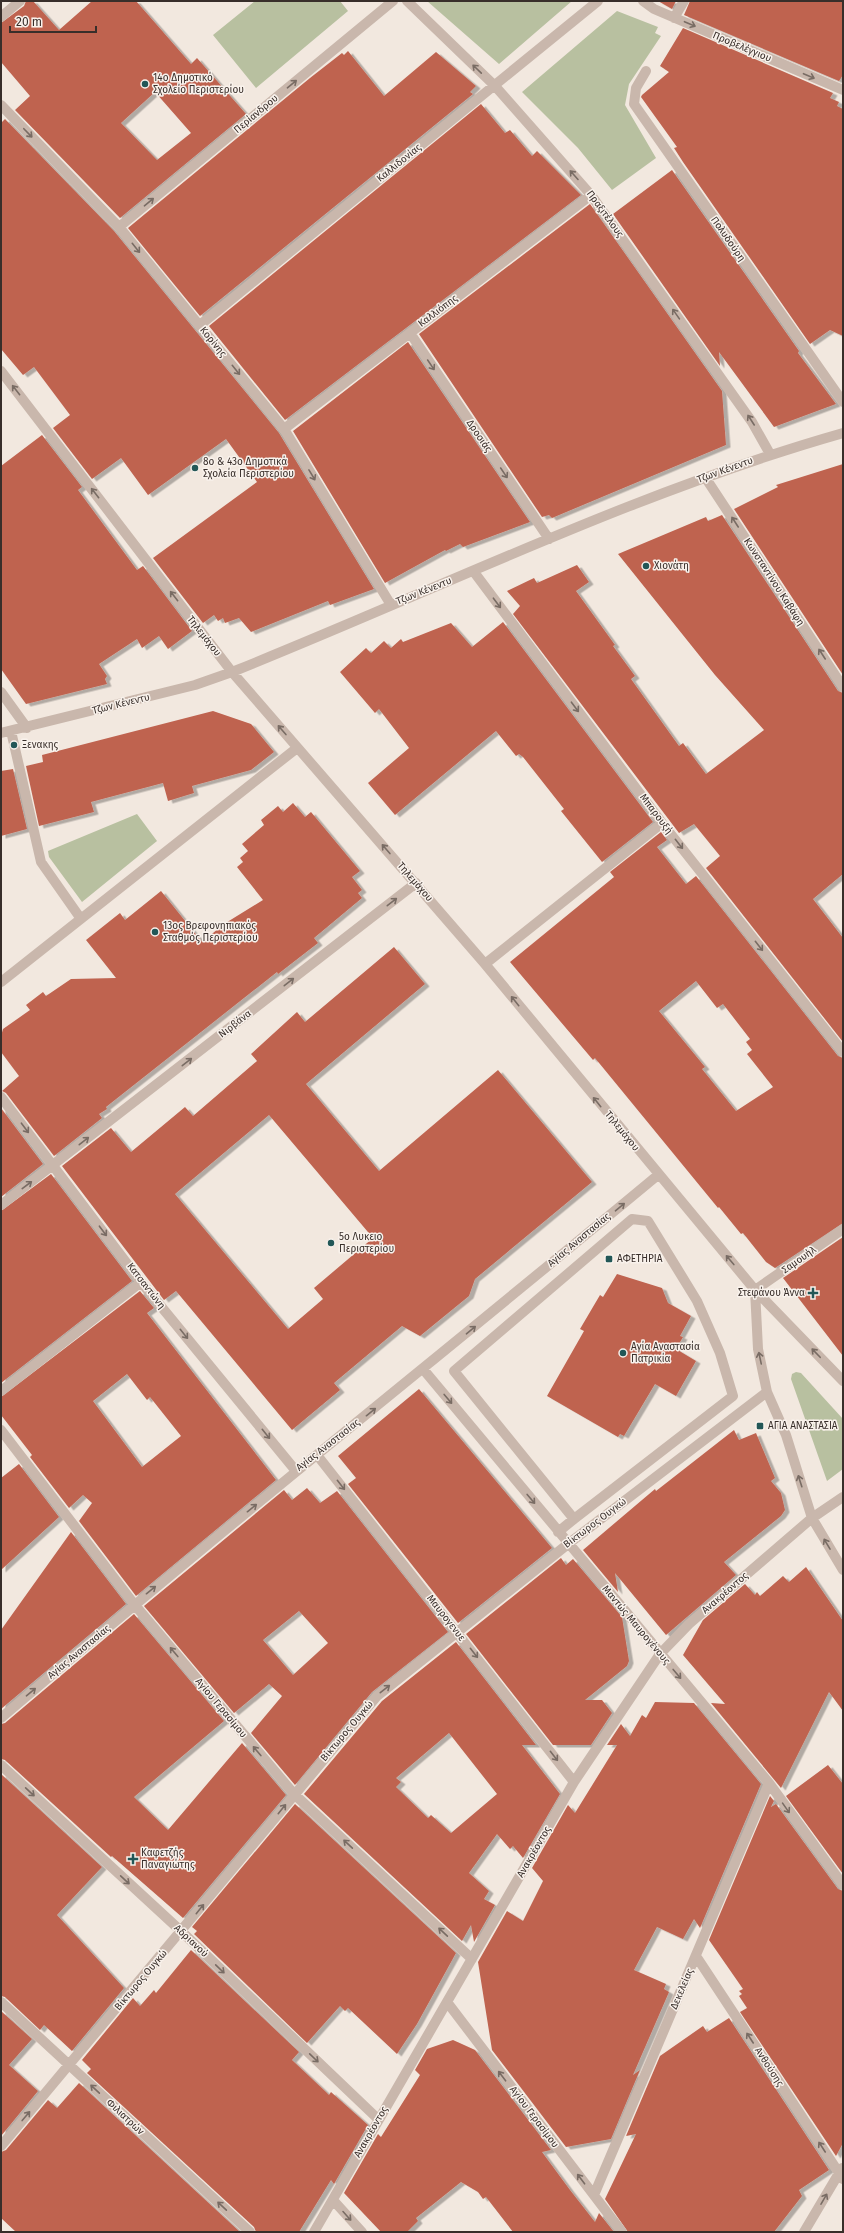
<svg xmlns="http://www.w3.org/2000/svg" width="844" height="2233" font-family="'Fira Sans',sans-serif">
<style>
.green{fill:#b8c0a0}
.building{fill:#bf6350;fill-rule:evenodd;filter:url(#shadow)}
.lines{fill:none;stroke-linecap:round;stroke-linejoin:round}
.minor{stroke:#c9b7ac;stroke-width:10}
.oneway{stroke:#796c64}
.poi-dot{fill:#225757;stroke:#f9f2ec;stroke-width:1.5}
.labels{text-anchor:middle;dominant-baseline:central;stroke-width:3;stroke-linejoin:round;paint-order:stroke}
.street-label{font-size:10px;fill:#382e2a;stroke:#f9f2ec}
.poi-label{font-size:10px;fill:#382e2a;stroke:#f9f2ec;text-anchor:start}
</style>
<defs>
<filter id="shadow"><feDropShadow dx="4.5" dy="2.5" stdDeviation="0" flood-color="#0004"/></filter>
</defs>
<rect width="100%" height="100%" fill="#f2e8df"/>
<path class="green" d="M255,1H340L348,11L256,88L213,35Z
M427,1H572L499,64Z
M617,11L658,27L655,33L661,36L629,84L625,105L656,158L612,190L578,148L522,92Z
M137,814L157,841L82,902L49,857L48,851Z
M796,1372L801,1373L843,1419V1469L827,1481L791,1379L792,1374Z"/>
<path class="building" d="M26,1H33L59,30L92,1H136L191,64L197,58L246,114L120,218L15,110L30,96L1,62V23L24,6ZM155,92L191,133L157,160L121,123Z
M658,1H676L672,9Z
M690,1H843V75L839,81L684,15Z
M683,28L833,93L830,98L839,102L837,106L843,109V336L830,330L810,344L683,162L674,148L677,147L641,97L642,95L669,72L660,66Z
M348,51L384,96L436,52L476,86L470,92L473,94L200,316L128,228L310,78L342,53L344,55Z
M481,104L505,133L510,130L532,156L537,151L581,195L285,420L209,326Z
M5,119L114,231L279,433L374,589L330,605L328,601L251,632L239,618L225,623L223,618L218,621L214,615L203,623L153,558L257,482L226,439L148,495L121,458L92,479L53,428L70,415L34,367L23,375L1,349V123Z
M672,170L799,351L798,353L836,404L774,427L719,352L720,366L613,214Z
M590,204L722,391L726,445L552,518L549,515L542,517L419,334Z
M408,342L530,522L463,547L460,544L446,551L445,550L385,583L293,431Z
M42,435L82,487L78,490L137,570L143,566L192,631L168,649L159,636L142,648L137,639L99,664L107,676L105,679L107,684L26,704L1,669V466Z
M843,464V675L734,509L778,487L776,485Z
M722,515L838,691L843,693V874L813,899L843,938V1042L706,868L720,856L694,824L679,833L513,614L520,606L507,591L534,578L537,583L577,565L589,582L576,591L615,645L613,646L635,676L631,679L679,746L683,743L706,774L764,730L715,675L618,554L706,517L708,521Z
M503,622L653,822L602,862L561,811L564,809L523,757L519,754L516,756L496,731L395,815L368,783L409,748L379,709L375,713L340,672L366,648L371,653L384,641L391,648L401,639L403,642L451,623L472,647Z
M213,711L251,724L274,752L251,770L192,786L194,793L168,801L163,783L91,802L94,812L39,826L26,766L43,762L42,755Z
M13,769L27,829L1,836V771Z
M293,803L305,817L311,812L360,871L352,877L362,890L358,893L362,898L314,938L318,943L278,974L277,972L106,1107L107,1109L99,1114L102,1118L54,1156L6,1093L2,1091L19,1076L1,1052V1036L3,1029L30,1010L26,1005L43,992L46,996L71,979L116,978L86,940L120,913L125,920L161,891L202,942L224,924L263,900L237,867L243,862L240,858L248,851L242,844L264,825L261,820L278,806L283,812Z
M661,832L667,840L657,847L686,884L696,876L838,1056L843,1058V1223L775,1268L766,1262L743,1233L741,1234L719,1207L718,1208L595,1058L593,1060L510,962L614,877L610,872ZM696,981L717,1008L723,1004L750,1039L746,1042L752,1050L747,1054L773,1087L736,1111L702,1069L705,1067L659,1011Z
M394,947L425,984L306,1084L379,1171L498,1070L592,1182L475,1279L469,1296L420,1336L402,1326L334,1383L340,1390L292,1430L176,1291L164,1300L62,1166L111,1128L131,1152L185,1107L193,1116L257,1061L251,1054L297,1012L305,1022ZM269,1115L373,1238L314,1288L323,1299L288,1329L175,1194Z
M1,1108L43,1164L1,1197Z
M51,1174L132,1281L1,1383V1211Z
M843,1237V1356L783,1278Z
M617,1274L662,1288L668,1303L691,1316L680,1336L683,1337L676,1349L696,1361L676,1396L655,1384L624,1436L620,1434L618,1437L547,1396L584,1331L580,1329L600,1295L603,1297Z
M140,1291L154,1308L147,1313L276,1480L136,1596L79,1521L92,1503L83,1495L69,1508L30,1457L32,1455L1,1415V1397ZM127,1374L147,1400L150,1397L181,1436L142,1467L93,1401Z
M419,1389L552,1548L458,1623L348,1484L356,1478L338,1456Z
M734,1430L739,1440L756,1433L775,1478L771,1481L781,1493L785,1510L781,1516L724,1562L736,1575L666,1635L615,1573L618,1592L583,1550L655,1489L656,1491Z
M19,1464L59,1517L1,1570V1478Z
M307,1488L320,1503L337,1491L448,1632L372,1692L295,1785L251,1733L282,1696L269,1684L234,1713L144,1606L284,1490L292,1500ZM299,1611L328,1643L293,1675L263,1640Z
M71,1532L126,1604L1,1709V1630Z
M561,1558L566,1565L573,1559L622,1617L629,1661L627,1666L585,1700H602L612,1713L591,1745H553L466,1634Z
M806,1567L843,1621V1711L829,1692L781,1788L711,1703L725,1704L683,1655L703,1620L745,1584L755,1595L757,1592L760,1596L783,1576L789,1582Z
M134,1614L224,1721L134,1797L168,1830L242,1743L286,1795L183,1918L112,1856L111,1857L5,1760L1,1759V1724L5,1723Z
M456,1642L536,1745H522L560,1794L523,1858L513,1846L510,1849L497,1834L469,1873L489,1891L484,1899L495,1905L474,1942L471,1925L462,1941L304,1794L382,1701ZM449,1733L497,1794L451,1833L431,1815L428,1818L396,1787L401,1782L396,1778Z
M655,1702L694,1703L761,1784L700,1928L694,1919L683,1939L657,1927L634,1970L666,1984L664,1989L669,1992L633,2075L640,2070L611,2139L566,2147L492,2050L478,1962L507,1911L523,1921L543,1881L532,1868L568,1805L575,1813L617,1745H607L621,1724L630,1736L642,1715L646,1718Z
M828,1765L843,1784V1874L786,1796Z
M1,1774L102,1867L57,1915L124,1988L72,2051L44,2025L40,2030L5,1997L1,1996Z
M770,1796L774,1801L771,1807L776,1804L838,1889L843,1891V2143L836,2156L740,2012L747,2008L739,1996L742,1994L739,1991L743,1989L709,1940Z
M295,1804L456,1953L417,2024L397,2054L348,2008L345,2011L340,2006L307,2043L194,1934L197,1931L192,1927Z
M191,1950L299,2052L292,2060L326,2092L329,2095L331,2092L368,2125L334,2184L331,2180L299,2232H256L254,2227L87,2073L91,2069L82,2060L133,1998L140,2006L154,1990L156,1993Z
M1,2011L32,2039L9,2065L38,2091L1,2136Z
M729,2018L829,2170L799,2190L802,2196L774,2232H628L605,2199L636,2134L626,2136L660,2056L703,2026L707,2032Z
M453,2040L475,2050L551,2150L542,2152L570,2190L595,2222L599,2213L614,2232H513L486,2197L483,2199L478,2192L461,2182L416,2218L418,2221L407,2232H381L344,2193L378,2134L381,2137L420,2075L415,2070L427,2049Z
M79,2083L240,2232H16L1,2218V2152L6,2150L48,2100L57,2108Z"/>
<g class="lines">
<path class="minor" d="M407,1L495,86L591,195L752,422L770,454
M643,1L654,9L843,90
M1,17L20,1
M674,18L684,1
M646,71L636,88L634,104L843,402
M1,105L119,227L284,429L391,605
M119,227L393,1
M200,325L598,1
M410,333L549,539
M1,371L232,672L485,964L755,1290L843,1381
M284,429L591,195
M705,477L843,687
M474,572L662,823L843,1052
M1,692L27,728
M11,731L41,862L81,919
M1,733L195,685L232,672C435,591 632,493 843,433
M485,964L662,823
M1,982L297,748
M1,1097L141,1282L296,1471
M1,1205L416,883
M632,1219L648,1221L697,1301L720,1353L733,1396L574,1519L454,1371Z
M755,1290L758,1349L767,1392L786,1435L812,1518L843,1570
M755,1290L843,1229
M423,1369L769,1783L843,1885
M1,1391L141,1282
M1,1430L134,1604L294,1794L472,1959
M317,1455L574,1782
M558,1532L574,1519
M1,1718C217,1533 439,1357 658,1175
M1,1765L182,1932L378,2119
M696,1956L843,2179
M1,2002L250,2232
M447,2002L622,2232
M1,2146L377,1696L568,1544L767,1392
M594,2195L769,1783
M333,2200L362,2232
M314,2232L574,1782L660,1654L689,1624L812,1518L843,1497
M804,2232L842,2168"/>
</g>
<defs><path id="oneway-shaft" d="M-6 0H5M1.5-3L5.5 0L1.5 3" fill="none" stroke-width="1.6" stroke-linecap="round" stroke-linejoin="round"/></defs>
<g class="oneway">
<use href="#oneway-shaft" transform="translate(690 24) rotate(23)"/>
<use href="#oneway-shaft" transform="translate(477 69) rotate(-136)"/>
<use href="#oneway-shaft" transform="translate(809 76) rotate(23)"/>
<use href="#oneway-shaft" transform="translate(292 84) rotate(-40)"/>
<use href="#oneway-shaft" transform="translate(28 133) rotate(46)"/>
<use href="#oneway-shaft" transform="translate(574 175) rotate(-132)"/>
<use href="#oneway-shaft" transform="translate(149 202) rotate(-40)"/>
<use href="#oneway-shaft" transform="translate(136 248) rotate(51)"/>
<use href="#oneway-shaft" transform="translate(676 314) rotate(-125)"/>
<use href="#oneway-shaft" transform="translate(431 365) rotate(56)"/>
<use href="#oneway-shaft" transform="translate(236 370) rotate(51)"/>
<use href="#oneway-shaft" transform="translate(16 390) rotate(-128)"/>
<use href="#oneway-shaft" transform="translate(751 420) rotate(-123)"/>
<use href="#oneway-shaft" transform="translate(504 473) rotate(56)"/>
<use href="#oneway-shaft" transform="translate(312 475) rotate(59)"/>
<use href="#oneway-shaft" transform="translate(95 493) rotate(-128)"/>
<use href="#oneway-shaft" transform="translate(735 522) rotate(-123)"/>
<use href="#oneway-shaft" transform="translate(174 596) rotate(-128)"/>
<use href="#oneway-shaft" transform="translate(497 603) rotate(53)"/>
<use href="#oneway-shaft" transform="translate(822 654) rotate(-123)"/>
<use href="#oneway-shaft" transform="translate(575 707) rotate(53)"/>
<use href="#oneway-shaft" transform="translate(282 730) rotate(-131)"/>
<use href="#oneway-shaft" transform="translate(679 844) rotate(52)"/>
<use href="#oneway-shaft" transform="translate(386 849) rotate(-131)"/>
<use href="#oneway-shaft" transform="translate(392 902) rotate(-38)"/>
<use href="#oneway-shaft" transform="translate(759 946) rotate(52)"/>
<use href="#oneway-shaft" transform="translate(289 982) rotate(-38)"/>
<use href="#oneway-shaft" transform="translate(515 1001) rotate(-129)"/>
<use href="#oneway-shaft" transform="translate(187 1062) rotate(-38)"/>
<use href="#oneway-shaft" transform="translate(597 1102) rotate(-129)"/>
<use href="#oneway-shaft" transform="translate(25 1128) rotate(53)"/>
<use href="#oneway-shaft" transform="translate(84 1141) rotate(-38)"/>
<use href="#oneway-shaft" transform="translate(27 1185) rotate(-37)"/>
<use href="#oneway-shaft" transform="translate(620 1207) rotate(-40)"/>
<use href="#oneway-shaft" transform="translate(103 1231) rotate(53)"/>
<use href="#oneway-shaft" transform="translate(730 1260) rotate(-130)"/>
<use href="#oneway-shaft" transform="translate(471 1330) rotate(-40)"/>
<use href="#oneway-shaft" transform="translate(184 1334) rotate(51)"/>
<use href="#oneway-shaft" transform="translate(816 1353) rotate(-134)"/>
<use href="#oneway-shaft" transform="translate(760 1358) rotate(-102)"/>
<use href="#oneway-shaft" transform="translate(448 1399) rotate(50)"/>
<use href="#oneway-shaft" transform="translate(371 1412) rotate(-39)"/>
<use href="#oneway-shaft" transform="translate(266 1434) rotate(51)"/>
<use href="#oneway-shaft" transform="translate(800 1481) rotate(-108)"/>
<use href="#oneway-shaft" transform="translate(341 1485) rotate(52)"/>
<use href="#oneway-shaft" transform="translate(531 1499) rotate(50)"/>
<use href="#oneway-shaft" transform="translate(252 1508) rotate(-39)"/>
<use href="#oneway-shaft" transform="translate(827 1544) rotate(-121)"/>
<use href="#oneway-shaft" transform="translate(151 1590) rotate(-39)"/>
<use href="#oneway-shaft" transform="translate(174 1652) rotate(-130)"/>
<use href="#oneway-shaft" transform="translate(474 1653) rotate(52)"/>
<use href="#oneway-shaft" transform="translate(677 1674) rotate(50)"/>
<use href="#oneway-shaft" transform="translate(385 1689) rotate(-38)"/>
<use href="#oneway-shaft" transform="translate(31 1692) rotate(-40)"/>
<use href="#oneway-shaft" transform="translate(257 1751) rotate(-130)"/>
<use href="#oneway-shaft" transform="translate(554 1756) rotate(52)"/>
<use href="#oneway-shaft" transform="translate(30 1792) rotate(43)"/>
<use href="#oneway-shaft" transform="translate(786 1808) rotate(55)"/>
<use href="#oneway-shaft" transform="translate(282 1809) rotate(-51)"/>
<use href="#oneway-shaft" transform="translate(348 1844) rotate(-137)"/>
<use href="#oneway-shaft" transform="translate(125 1880) rotate(43)"/>
<use href="#oneway-shaft" transform="translate(200 1909) rotate(-51)"/>
<use href="#oneway-shaft" transform="translate(443 1932) rotate(-137)"/>
<use href="#oneway-shaft" transform="translate(220 1969) rotate(44)"/>
<use href="#oneway-shaft" transform="translate(750 2038) rotate(-123)"/>
<use href="#oneway-shaft" transform="translate(314 2058) rotate(44)"/>
<use href="#oneway-shaft" transform="translate(502 2076) rotate(-127)"/>
<use href="#oneway-shaft" transform="translate(95 2089) rotate(-137)"/>
<use href="#oneway-shaft" transform="translate(26 2116) rotate(-50)"/>
<use href="#oneway-shaft" transform="translate(822 2147) rotate(-123)"/>
<use href="#oneway-shaft" transform="translate(581 2179) rotate(-127)"/>
<use href="#oneway-shaft" transform="translate(824 2199) rotate(-60)"/>
<use href="#oneway-shaft" transform="translate(222 2206) rotate(-137)"/>
<use href="#oneway-shaft" transform="translate(347 2216) rotate(48)"/>
</g>
<g class="poi-dot">
<circle cx="145" cy="84" r="4"/>
<circle cx="195" cy="468" r="4"/>
<circle cx="646" cy="566" r="4"/>
<circle cx="14" cy="745" r="4"/>
<circle cx="155" cy="932" r="4"/>
<circle cx="331" cy="1243" r="4"/>
<rect x="605" y="1255" width="8" height="8" rx="2"/>
<path d="M811 1287h4v4h4v4h-4v4h-4v-4h-4v-4h4z"/>
<circle cx="623" cy="1353" r="4"/>
<rect x="756" y="1422" width="8" height="8" rx="2"/>
<path d="M131 1853h4v4h4v4h-4v4h-4v-4h-4v-4h4z"/>
</g>
<g class="labels">
<g class="street-label">
<text transform="translate(742 47) rotate(23)">Προβελέγγιου</text>
<text transform="translate(256 114) rotate(-40)">Περίανδρου</text>
<text transform="translate(399 163) rotate(-39)">Καλλιδονίας</text>
<text transform="translate(605 214) rotate(54)">Πραξιτέλους</text>
<text transform="translate(728 239) rotate(55)">Πολυδούρη</text>
<text transform="translate(438 311) rotate(-37)">Καλλιόπης</text>
<text transform="translate(213 342) rotate(51)">Κορίνης</text>
<text transform="translate(479 436) rotate(56)">Δροσιάς</text>
<text transform="translate(725 470) rotate(-20)">Τζων Κένεντυ</text>
<text transform="translate(774 582) rotate(57)">Κωνσταντίνου Καβάφη</text>
<text transform="translate(424 591) rotate(-22)">Τζων Κένεντυ</text>
<text transform="translate(204 636) rotate(52)">Τηλεμάχου</text>
<text transform="translate(121 704) rotate(-14)">Τζων Κένεντυ</text>
<text transform="translate(656 814) rotate(53)">Μπαρουξή</text>
<text transform="translate(415 882) rotate(49)">Τηλεμάχου</text>
<text transform="translate(235 1024) rotate(-38)">Νιρβάνα</text>
<text transform="translate(622 1131) rotate(51)">Τηλεμάχου</text>
<text transform="translate(579 1240) rotate(-40)">Αγίας Αναστασίας</text>
<text transform="translate(799 1260) rotate(-35)">Σαμουήλ</text>
<text transform="translate(146 1286) rotate(52)">Κατσαντώνη</text>
<text transform="translate(328 1445) rotate(-38)">Αγίας Αναστασίας</text>
<text transform="translate(595 1523) rotate(-37)">Βίκτωρος Ουγκώ</text>
<text transform="translate(725 1593) rotate(-41)">Ανακρέοντος</text>
<text transform="translate(446 1618) rotate(52)">Μαυρογενυε</text>
<text transform="translate(636 1625) rotate(50)">Μαντώς Μαυρογένους</text>
<text transform="translate(79 1652) rotate(-40)">Αγίας Αναστασίας</text>
<text transform="translate(221 1708) rotate(50)">Αγίου Γερασίμου</text>
<text transform="translate(347 1731) rotate(-50)">Βίκτωρος Ουγκώ</text>
<text transform="translate(534 1852) rotate(-60)">Ανακρέοντος</text>
<text transform="translate(191 1941) rotate(43)">Αδριανού</text>
<text transform="translate(141 1980) rotate(-50)">Βίκτωρος Ουγκώ</text>
<text transform="translate(682 1989) rotate(-67)">Δεκελείας</text>
<text transform="translate(769 2067) rotate(57)">Ανθούσης</text>
<text transform="translate(125 2117) rotate(43)">Φιλιατρών</text>
<text transform="translate(534 2117) rotate(53)">Αγίου Γερασίμου</text>
<text transform="translate(371 2132) rotate(-60)">Ανακρέοντος</text>
</g>
<g class="poi-label">
<text x="153" y="78">14ο Δημοτικό<tspan x="153" dy="12">Σχολείο Περιστερίου</tspan></text>
<text x="203" y="462">8ο &amp; 43ο Δημοτικά<tspan x="203" dy="12">Σχολεία Περιστερίου</tspan></text>
<text x="654" y="566">Χιονάτη</text>
<text x="22" y="745">Ξενακης</text>
<text x="163" y="926">13ος Βρεφονηπιακός<tspan x="163" dy="12">Σταθμός Περιστερίου</tspan></text>
<text x="339" y="1237">5ο Λυκειο<tspan x="339" dy="12">Περιστερίου</tspan></text>
<text x="617" y="1259">ΑΦΕΤΗΡΙΑ</text>
<text x="805" y="1293" text-anchor="end">Στεφάνου Άννα</text>
<text x="631" y="1347">Αγία Αναστασία<tspan x="631" dy="12">Πατρικία</tspan></text>
<text x="768" y="1426">ΑΓΙΑ ΑΝΑΣΤΑΣΙΑ</text>
<text x="141" y="1853">Καφετζής<tspan x="141" dy="12">Παναγιώτης</tspan></text>
</g>
</g>
<rect width="844" height="2233" fill="none" stroke="#382e2a" stroke-width="4"/>
<path d="M10 26v6h86v-6" fill="none" stroke="#382e2a" stroke-width="2"/>
<text x="16" y="26" font-size="12" fill="#382e2a" stroke="#f9f2ec" stroke-width="3" paint-order="stroke">20 m</text>
</svg>
